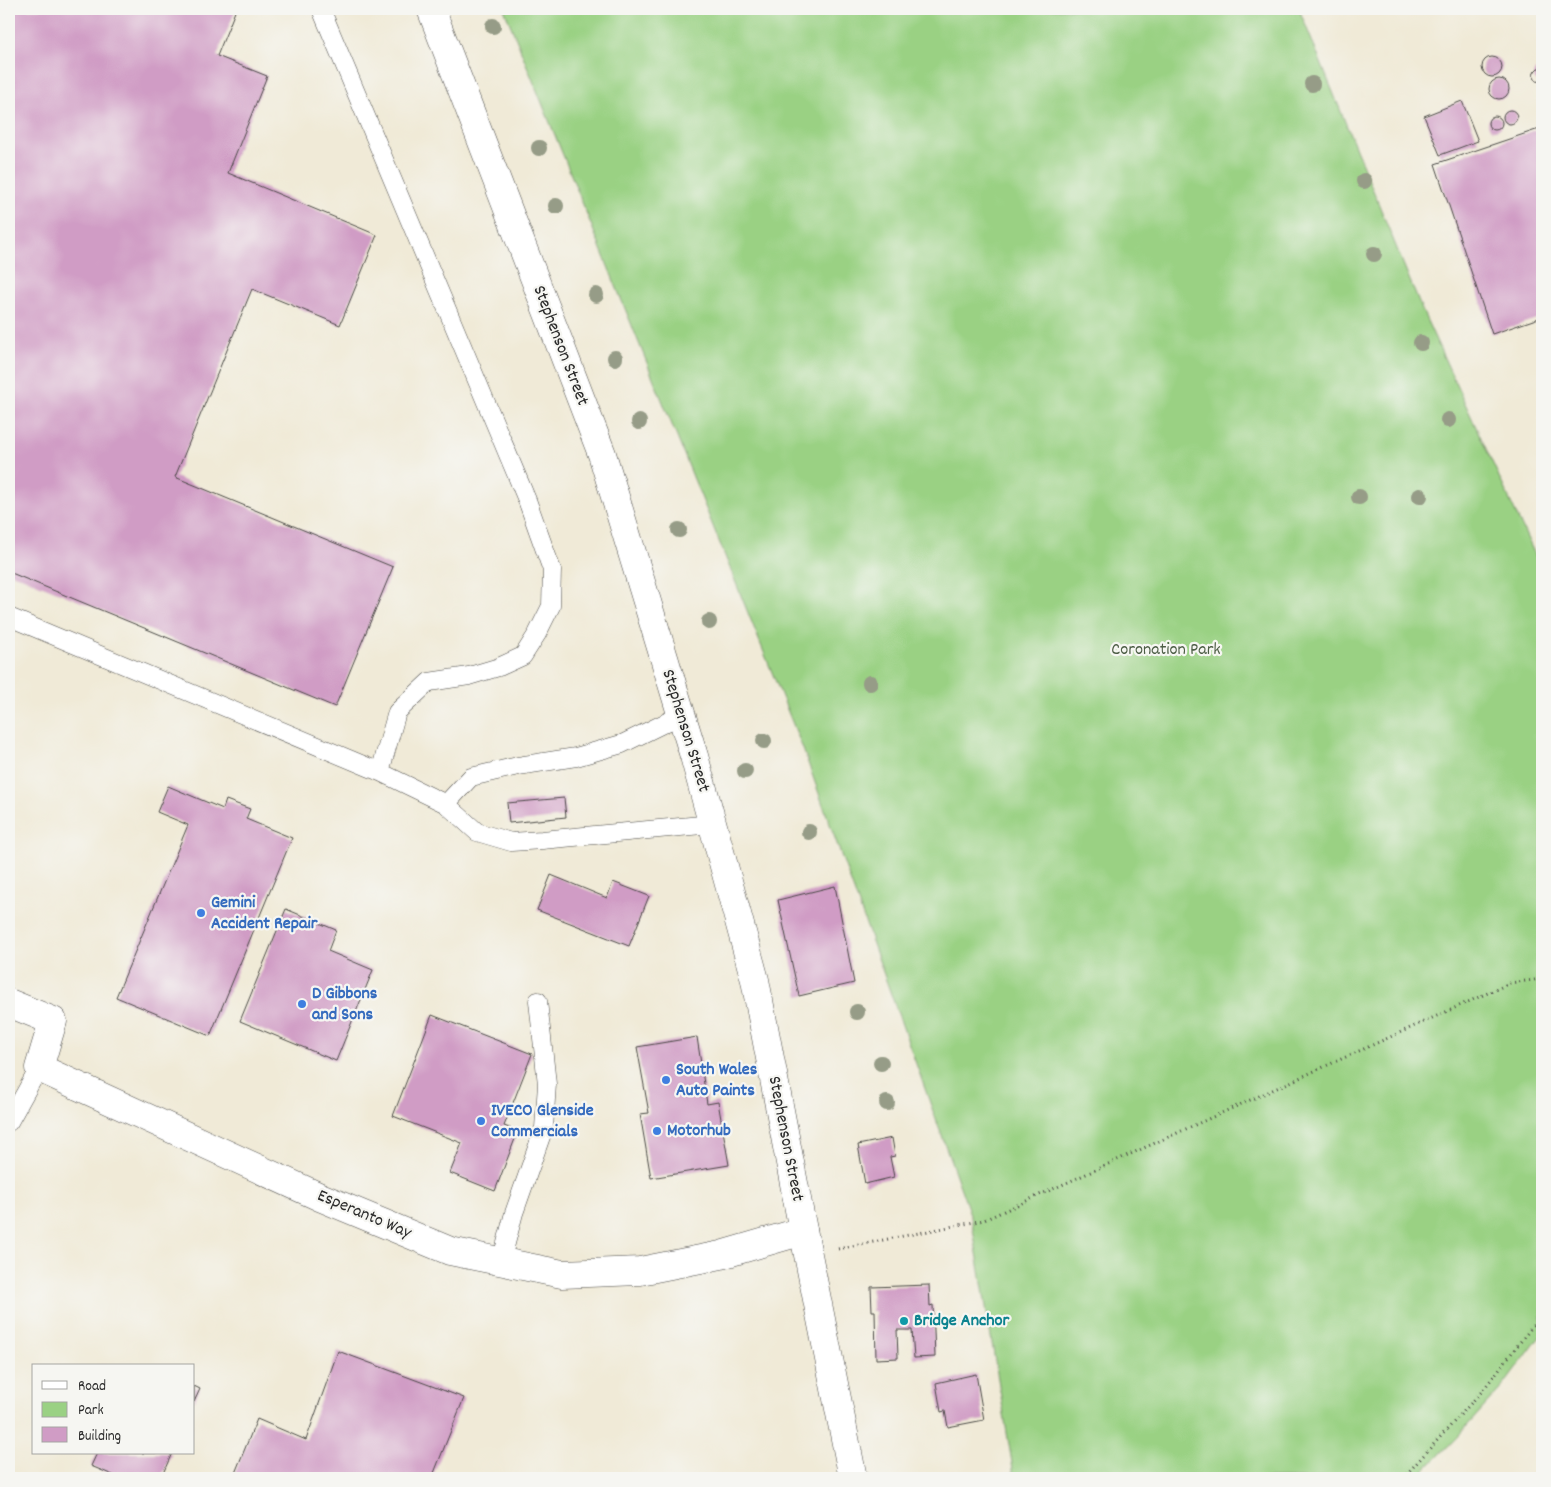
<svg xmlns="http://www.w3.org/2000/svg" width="1551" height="1487" font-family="Dekko,sans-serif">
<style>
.green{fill:#9ad183;stroke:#627e57}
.building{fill:#d09cc5}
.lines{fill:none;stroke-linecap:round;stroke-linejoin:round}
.lane-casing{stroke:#494845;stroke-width:19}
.street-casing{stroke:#494845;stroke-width:29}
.secondary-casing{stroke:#494845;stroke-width:29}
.path{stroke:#494845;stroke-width:3;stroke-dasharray:1 4;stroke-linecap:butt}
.lane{stroke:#fff;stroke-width:18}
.street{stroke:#fff;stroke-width:28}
.secondary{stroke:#fff;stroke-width:28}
.tree{fill:#969c87}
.shop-dot{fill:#3f7fe0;stroke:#f6f6f2;stroke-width:2}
.culture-dot{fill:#0f9aa8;stroke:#f6f6f2;stroke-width:2}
.labels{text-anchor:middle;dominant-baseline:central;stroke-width:4.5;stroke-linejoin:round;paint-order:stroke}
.street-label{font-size:18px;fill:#2b2b2b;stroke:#f6f6f2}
.park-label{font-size:18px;fill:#4c5d45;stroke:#f6f6f2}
.shop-label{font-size:18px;font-weight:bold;fill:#366cbe;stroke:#f6f6f2;text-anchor:start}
.culture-label{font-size:18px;font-weight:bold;fill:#0d838f;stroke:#f6f6f2;text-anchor:start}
</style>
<rect width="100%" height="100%" fill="#f6f6f2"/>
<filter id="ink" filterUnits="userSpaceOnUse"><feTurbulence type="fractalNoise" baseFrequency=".02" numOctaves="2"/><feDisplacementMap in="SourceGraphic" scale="10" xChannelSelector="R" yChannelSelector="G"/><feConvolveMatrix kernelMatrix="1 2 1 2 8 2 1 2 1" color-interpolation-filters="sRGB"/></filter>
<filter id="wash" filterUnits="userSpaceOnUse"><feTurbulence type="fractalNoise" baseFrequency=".0096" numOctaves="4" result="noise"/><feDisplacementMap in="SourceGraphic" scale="20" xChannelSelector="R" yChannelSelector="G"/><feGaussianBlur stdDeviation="1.12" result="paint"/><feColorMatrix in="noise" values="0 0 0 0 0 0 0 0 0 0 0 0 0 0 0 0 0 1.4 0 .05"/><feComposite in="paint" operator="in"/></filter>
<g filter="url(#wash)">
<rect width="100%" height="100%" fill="#f0ead7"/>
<path class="green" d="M504,9H1299L1422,310L1542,570V1334L1504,1385L1457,1437L1417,1478H1013V1469L971,1217L803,749Z"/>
<g id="blocks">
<path class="building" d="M9,9H236L217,56L267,76L228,173L377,235L340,325L252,289L175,477L393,567L335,707L9,572Z
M1482 67a10 10 0 1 1 20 0a10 10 0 1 1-20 0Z
M1538,68H1542V82L1536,81L1533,75L1535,71Z
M1489 89a10 10 0 1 1 20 0a10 10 0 1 1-20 0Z
M1462,101L1478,141L1440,155L1424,116Z
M1503 117a7 7 0 1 1 14 0a7 7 0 1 1-14 0Z
M1488 123a7 7 0 1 1 14 0a7 7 0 1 1-14 0Z
M1542,128V317L1492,334L1435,164Z
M168,786L223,809L226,800L250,809L246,819L292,838L210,1036L116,997L188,825L157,812Z
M564,798L566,817L509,823L507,803Z
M551,875L607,898L613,882L649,896L629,946L537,910Z
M835,886L854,983L799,996L778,900Z
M286,909L336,930L328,951L373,970L336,1061L240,1021Z
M432,1015L532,1054L504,1126L518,1131L495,1191L450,1173L462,1143L393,1116Z
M697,1037L707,1104L718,1102L729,1165L651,1178L640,1114L649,1113L637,1047Z
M892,1138L895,1156L890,1157L894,1177L865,1184L858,1145Z
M929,1285L930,1306L933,1305L935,1357L914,1358L912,1330H897L898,1358L876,1359L875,1311H872L871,1287Z
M338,1351L464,1398L432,1478H233L257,1419L306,1440Z
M976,1374L984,1420L948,1427L945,1411L941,1412L936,1383Z
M194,1386L200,1389L194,1402Z
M97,1453H172L161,1478H120L91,1466Z"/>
</g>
</g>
<g filter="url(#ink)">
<use href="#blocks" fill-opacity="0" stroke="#494845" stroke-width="1"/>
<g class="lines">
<defs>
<path id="lane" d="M321,9L527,500L552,570L551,606L537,634L523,656L499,667L469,676L429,682L397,712L380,772
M9,617L380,772L446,804
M681,715L622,744L576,757L518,766L471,777L446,804L477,832L511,842L542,840L712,824
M9,1122L39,1068
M501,1262L514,1213L544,1128L547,1084L538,1001"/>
<path id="street" d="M9,1003L53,1021L39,1068L320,1197L450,1251L562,1274L640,1271L721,1255L803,1231"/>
<path id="secondary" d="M431,9L602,454L694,756L755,980L801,1220L853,1478"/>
</defs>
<use href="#lane" class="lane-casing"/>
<use href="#street" class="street-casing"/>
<use href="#secondary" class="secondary-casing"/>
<path class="path" d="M838,1249L984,1220L1510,983L1542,979
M1403,1478L1483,1390L1542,1314"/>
<use href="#lane" class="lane"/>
<use href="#street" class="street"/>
<use href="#secondary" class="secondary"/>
</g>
<g class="tree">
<circle cx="493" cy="26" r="8"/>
<circle cx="1312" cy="84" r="8"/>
<circle cx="539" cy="148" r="8"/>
<circle cx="1364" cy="181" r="8"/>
<circle cx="556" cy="206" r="8"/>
<circle cx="1374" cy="254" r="8"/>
<circle cx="596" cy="295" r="8"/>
<circle cx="1421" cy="343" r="8"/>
<circle cx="615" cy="358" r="8"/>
<circle cx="1448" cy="420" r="8"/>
<circle cx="639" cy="422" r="8"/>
<circle cx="1420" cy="496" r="8"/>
<circle cx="1359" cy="497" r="8"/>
<circle cx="679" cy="530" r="8"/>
<circle cx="709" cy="622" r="8"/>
<circle cx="870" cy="683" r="8"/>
<circle cx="764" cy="741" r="8"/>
<circle cx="745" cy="771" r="8"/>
<circle cx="809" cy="832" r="8"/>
<circle cx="857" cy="1012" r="8"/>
<circle cx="881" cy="1063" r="8"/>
<circle cx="887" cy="1103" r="8"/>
</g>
</g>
<g class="shop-dot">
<circle cx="201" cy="913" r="5"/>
<circle cx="302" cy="1004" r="5"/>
<circle cx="666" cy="1080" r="5"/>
<circle cx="481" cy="1121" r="5"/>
<circle cx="657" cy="1131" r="5"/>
</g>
<circle class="culture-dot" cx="904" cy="1321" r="5"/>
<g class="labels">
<g class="street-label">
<text transform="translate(560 346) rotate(69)">Stephenson Street</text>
<text transform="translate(685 731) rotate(73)">Stephenson Street</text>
<text transform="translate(785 1139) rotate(79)">Stephenson Street</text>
<text transform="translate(364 1215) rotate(23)">Esperanto Way</text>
</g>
<g class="park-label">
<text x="1166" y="650">Coronation Park</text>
</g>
<g class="shop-label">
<text x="211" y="903">Gemini<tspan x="211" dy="21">Accident Repair</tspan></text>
<text x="312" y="994">D Gibbons<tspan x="312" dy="21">and Sons</tspan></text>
<text x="676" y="1070">South Wales<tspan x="676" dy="21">Auto Paints</tspan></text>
<text x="491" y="1111">IVECO Glenside<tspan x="491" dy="21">Commercials</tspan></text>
<text x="667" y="1131">Motorhub</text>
</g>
<g class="culture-label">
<text x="914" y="1321">Bridge Anchor</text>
</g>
</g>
<rect width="1551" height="1487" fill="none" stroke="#f6f6f2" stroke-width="30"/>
<rect x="32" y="1364" width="162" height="90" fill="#f6f6f2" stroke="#a5a5a2"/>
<rect x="42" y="1381" width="25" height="8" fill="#ffffff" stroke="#a5a5a2"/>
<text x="78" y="1390" font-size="15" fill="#2b2b2b">Road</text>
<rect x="42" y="1402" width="25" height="15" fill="#9ad183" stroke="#a5a5a2"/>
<text x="78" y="1414" font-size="15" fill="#2b2b2b">Park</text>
<rect x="42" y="1427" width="25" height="15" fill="#d09cc5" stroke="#a5a5a2"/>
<text x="78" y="1440" font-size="15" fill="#2b2b2b">Building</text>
</svg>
